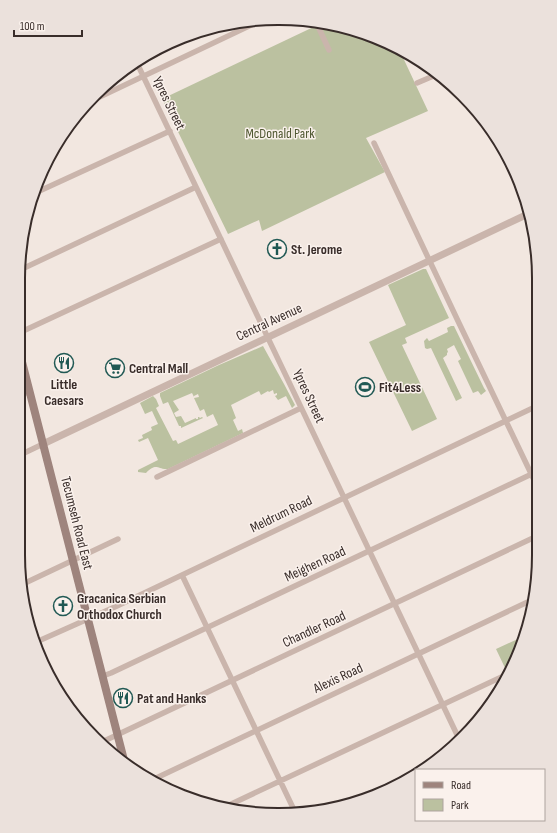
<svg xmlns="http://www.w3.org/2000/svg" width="557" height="833" font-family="'Sofia Sans Condensed',sans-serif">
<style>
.green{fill:#bbc1a0}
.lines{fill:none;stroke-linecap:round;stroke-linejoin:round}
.minor{stroke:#cab5ac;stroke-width:5.5}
.tertiary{stroke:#cab5ac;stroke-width:7}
.secondary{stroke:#9e847d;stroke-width:8}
.labels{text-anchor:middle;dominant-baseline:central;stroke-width:3;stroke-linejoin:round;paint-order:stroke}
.street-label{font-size:14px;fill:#392d2a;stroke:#faf1ec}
.park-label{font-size:14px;fill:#4e562f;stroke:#faf1ec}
.poi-label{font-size:14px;font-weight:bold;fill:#392d2a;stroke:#faf1ec;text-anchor:start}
.rim{fill:none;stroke:#392d2a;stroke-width:2}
</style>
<rect width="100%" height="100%" fill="#f2e7e0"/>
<path class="green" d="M324,22L329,23L378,38L399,49L428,111L366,138L385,172L262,231L259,220L228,234L162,99Z
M423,269H426L449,318L405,338L407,343L402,345L437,419L412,431L369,342L406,325L388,285Z
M451,326H454L484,388L486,391L481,395L478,391L473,393L458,361L461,359L454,345L447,349L448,352L447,353V355L443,358L462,398L456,401L431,348L427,349L425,348L424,341L427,338L429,341L448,332L447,328Z
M263,346L284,384L295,405L292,408L286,396L278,400L275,396L277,395V393L274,394L273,390L269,392L268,391L261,395L259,391L231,405L236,418L233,420L238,431L242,429L243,433L168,469C157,470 157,462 146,473L138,472V470L158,460L148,438L139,442L138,440L143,438L142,435L152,430L151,427L158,424L152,411L145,414L140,403L153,396L156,399L159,406L156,408L173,441L176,440L178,444L218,425L213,414L207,417L204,409L200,411L194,398L199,397L198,394L194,396V397L192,393L173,401L179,410L174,413L176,417L181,416L185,423L196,418V419H198V417H199L200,418L202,417L203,418L181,428V426H179L168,402L163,404L160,396V393L219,365Z
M520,638L522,641L513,667L506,670L496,649Z"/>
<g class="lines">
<path class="minor" d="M316,22L329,50
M136,61L460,741
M417,83L438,74
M89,102L264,19
M374,143L458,321L536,484
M35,193L170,131
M22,269L196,187
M21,332L221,239
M20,396L29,391
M20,455L43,444
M157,477L301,408
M182,575L295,812
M23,584L118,539
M34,643L117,606L537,406
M103,676L111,673L536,472
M102,742L535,537
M152,780L534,599
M227,806L510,673"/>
<path class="tertiary" d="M43,444L530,213"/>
<path class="secondary" d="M21,358L125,764"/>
</g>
<defs>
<symbol id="church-ring" viewBox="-11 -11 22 22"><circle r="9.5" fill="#faf1ec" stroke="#215954" stroke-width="1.5"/><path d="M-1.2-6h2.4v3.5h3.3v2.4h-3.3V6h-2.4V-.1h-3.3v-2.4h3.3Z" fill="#215954"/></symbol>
<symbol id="restaurant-ring" viewBox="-11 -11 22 22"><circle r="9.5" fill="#faf1ec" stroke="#215954" stroke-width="1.5"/><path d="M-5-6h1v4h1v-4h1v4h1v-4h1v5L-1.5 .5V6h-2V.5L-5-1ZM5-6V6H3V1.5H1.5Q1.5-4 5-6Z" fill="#215954"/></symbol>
<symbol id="supermarket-ring" viewBox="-11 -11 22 22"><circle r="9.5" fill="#faf1ec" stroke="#215954" stroke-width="1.5"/><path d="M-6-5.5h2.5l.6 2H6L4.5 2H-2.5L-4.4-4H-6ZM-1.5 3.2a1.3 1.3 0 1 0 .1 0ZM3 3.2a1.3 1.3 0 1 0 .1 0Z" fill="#215954"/></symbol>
<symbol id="stadium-ring" viewBox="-11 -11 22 22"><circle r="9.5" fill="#faf1ec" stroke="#215954" stroke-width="1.5"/><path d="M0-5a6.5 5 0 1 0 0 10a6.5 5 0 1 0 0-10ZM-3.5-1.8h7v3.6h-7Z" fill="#215954"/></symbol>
</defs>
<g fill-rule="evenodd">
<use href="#church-ring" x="266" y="238" width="22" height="22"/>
<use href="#restaurant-ring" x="53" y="352" width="22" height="22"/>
<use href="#supermarket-ring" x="104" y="357" width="22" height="22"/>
<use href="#stadium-ring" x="354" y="376" width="22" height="22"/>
<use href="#church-ring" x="52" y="595" width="22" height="22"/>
<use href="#restaurant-ring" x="112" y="687" width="22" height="22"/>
</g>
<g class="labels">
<g class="street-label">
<text transform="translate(169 103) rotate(64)">Ypres Street</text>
<text transform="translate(269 322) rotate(-25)">Central Avenue</text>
<text transform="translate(309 396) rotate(65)">Ypres Street</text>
<text transform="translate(281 514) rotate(-26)">Meldrum Road</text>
<text transform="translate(77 523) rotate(76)">Tecumseh Road East</text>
<text transform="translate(315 564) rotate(-25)">Meighen Road</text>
<text transform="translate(314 629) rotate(-25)">Chandler Road</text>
<text transform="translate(338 678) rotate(-25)">Alexis Road</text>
</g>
<g class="park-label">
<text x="280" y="133">McDonald Park</text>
</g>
<g class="poi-label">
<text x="291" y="249">St. Jerome</text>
<text x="129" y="368">Central Mall</text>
<text x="64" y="384" text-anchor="middle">Little<tspan x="64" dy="16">Caesars</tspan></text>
<text x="379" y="387">Fit4Less</text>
<text x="77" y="598">Gracanica Serbian<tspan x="77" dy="16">Orthodox Church</tspan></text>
<text x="137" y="698">Pat and Hanks</text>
</g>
</g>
<path d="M0 0H557V833H0ZM278 25H279A253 253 0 0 1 532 278V555A253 253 0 0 1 279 808H278A253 253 0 0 1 25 555V278A253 253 0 0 1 278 25Z" fill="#ebe1dc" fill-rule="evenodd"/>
<path class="rim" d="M278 25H279A253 253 0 0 1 532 278V555A253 253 0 0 1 279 808H278A253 253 0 0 1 25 555V278A253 253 0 0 1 278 25Z"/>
<rect x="415" y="769" width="130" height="52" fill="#faf1ec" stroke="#ada39e"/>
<rect x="423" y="782" width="20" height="6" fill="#9e847d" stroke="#ada39e"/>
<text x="451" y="789" font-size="12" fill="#392d2a">Road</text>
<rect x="423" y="799" width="20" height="12" fill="#bbc1a0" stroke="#ada39e"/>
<text x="451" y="809" font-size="12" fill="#392d2a">Park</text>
<path d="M14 30v6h68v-6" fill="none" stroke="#392d2a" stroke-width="2"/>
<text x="20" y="30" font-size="12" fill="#392d2a" stroke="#faf1ec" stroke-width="3" paint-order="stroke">100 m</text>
</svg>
